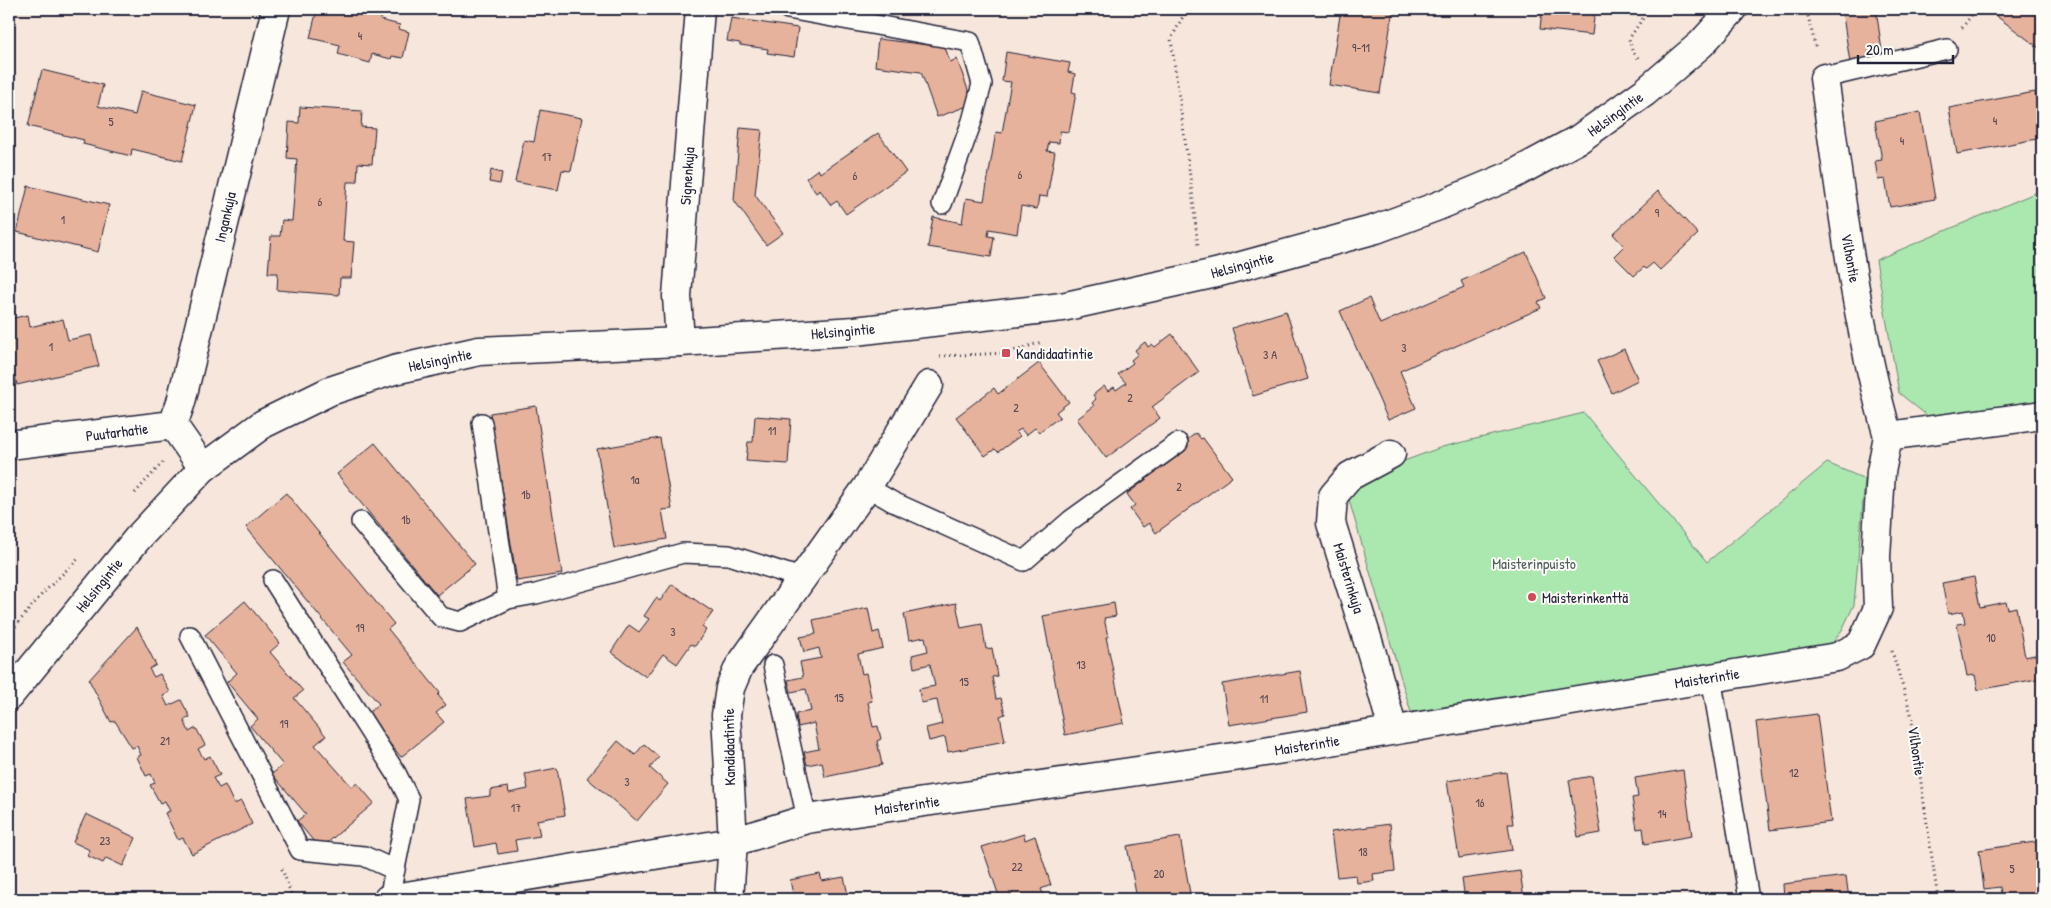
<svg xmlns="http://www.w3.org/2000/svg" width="2051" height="908" font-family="'Patrick Hand',sans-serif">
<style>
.green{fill:#abe8af;stroke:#668575}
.building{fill:#e7b29b;stroke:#22223b}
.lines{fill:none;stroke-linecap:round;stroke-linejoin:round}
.service-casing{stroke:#22223b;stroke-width:22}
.minor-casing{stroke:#22223b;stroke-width:31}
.secondary-casing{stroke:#22223b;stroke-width:31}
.path{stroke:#22223b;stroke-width:3;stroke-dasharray:1 4;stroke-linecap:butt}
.service{stroke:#fdfcf7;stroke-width:19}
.minor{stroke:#fdfcf7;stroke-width:28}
.secondary{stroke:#fdfcf7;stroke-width:28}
.poi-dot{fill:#d1495b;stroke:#fdfcf7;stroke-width:2}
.labels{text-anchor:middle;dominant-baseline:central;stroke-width:4;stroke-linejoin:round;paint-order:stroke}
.number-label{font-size:12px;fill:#534653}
.street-label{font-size:15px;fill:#22223b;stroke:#fdfcf7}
.poi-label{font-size:15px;fill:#22223b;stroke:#fdfcf7;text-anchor:start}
.park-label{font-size:15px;fill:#4b5d5e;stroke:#fdfcf7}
</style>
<rect width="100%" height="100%" fill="#f6e6db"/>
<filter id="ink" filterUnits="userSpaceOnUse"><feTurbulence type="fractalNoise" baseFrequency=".02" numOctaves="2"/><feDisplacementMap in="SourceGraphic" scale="10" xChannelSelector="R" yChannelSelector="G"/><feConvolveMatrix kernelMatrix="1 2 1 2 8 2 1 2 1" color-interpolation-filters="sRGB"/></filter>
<g filter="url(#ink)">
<path class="green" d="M2042,190V400L1930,418L1899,393L1876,260Z
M1584,413L1707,562L1827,463L1865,479L1854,605L1842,630L1831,645L1412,716L1349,500L1356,484L1369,474L1442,447Z"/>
<path class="building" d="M317,9H336L348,12L349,9H383L380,20L400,25L399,29L409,32L403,58L392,56L391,59L372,54L370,63L338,54L340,45L310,38Z
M1341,9H1393L1380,93L1329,85Z
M1542,9H1595L1592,35L1540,29Z
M1842,9H1876L1883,58L1850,63Z
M1999,9H2042V43L2039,48L1995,15Z
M731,18L798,28L794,57L767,53L768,49L740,45V43L727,41Z
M878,39L945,47L950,62L957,59L973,104L937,117L921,72L875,66Z
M1006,52L1070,63L1068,72L1075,74L1072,92L1076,93L1069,132L1060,131L1059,143L1049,142L1047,151L1055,152L1047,197L1039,196L1037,209L1021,206L1017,234L989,229L988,236L994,237L991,257L928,247L933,217L962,223L966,198L984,201L996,132L1002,133L1011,82L1002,81Z
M42,70L103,85L98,106L135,115L141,91L196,105L182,161L132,149L131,156L83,144L84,140L28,126Z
M2035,92L2042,138L1957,154L1949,108Z
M300,107L362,111L361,127L375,128L372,164L358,163L357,182H347L343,241L354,242L351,278H340L339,295L277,290L278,273H268L271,236H280L282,220L292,221L297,159L287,158L289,122L299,123Z
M540,110L582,118L571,171L562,170L558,190L515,182L524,140L534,142Z
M1920,112L1935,199L1890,207L1885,179L1878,180L1875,161L1882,160L1875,121Z
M740,128L762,130L755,195L783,233L766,245L734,200Z
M878,133L906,172L846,214L837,201L831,205L820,190L816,193L806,178L818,169L820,173Z
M491,170L502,173L500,184L489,182Z
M28,186L109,205L98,252L17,232Z
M1658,191L1698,234L1660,270L1653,263L1646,269L1644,267L1634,276L1614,256L1624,246L1613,234Z
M1526,252L1546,298L1538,302L1541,308L1400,371L1416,408L1388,420L1340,311L1369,298L1380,324L1464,287L1461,281Z
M1286,311L1308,379L1253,396L1232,328Z
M28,315L30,327L63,319L68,340L91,335L99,366L17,385L9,351V319Z
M1172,334L1199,372L1152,407L1160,418L1106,458L1077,419L1094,406L1092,403L1096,399L1093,395L1104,386L1108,391L1114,387L1116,390L1126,383L1118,374L1133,363L1131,360L1138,354L1135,350L1145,342L1148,347L1152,344L1155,347Z
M1624,349L1638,380L1612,393L1597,361Z
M1039,363L1069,402L1056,412L1060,417L1039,432L1035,428L1026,435L1021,429L1016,432L1020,436L998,452L995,449L985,456L956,417L994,388L998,394Z
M536,406L562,574L517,581L490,413Z
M755,416L791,419L788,464L746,461L748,442H753Z
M1196,433L1201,439L1203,438L1232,477L1156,533L1149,523L1143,527L1130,509L1135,505L1127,494L1148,478L1144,472L1161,464L1163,467L1185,451L1183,447L1189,443L1187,440Z
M660,438L672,509L662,510L667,539L614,548L597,449Z
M375,443L475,564L437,595L337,474Z
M286,493L394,624L388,629L440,693L438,695L446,705L436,713L444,722L401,757L366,715L379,704L343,662L352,655L246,527Z
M1974,577L1980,607L2006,602L2008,609L2016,607L2025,657L2039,654V651L2042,650V678L1978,690L1975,675L1967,676L1957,624L1965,623L1963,611L1948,614L1942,583Z
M672,584L713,612L702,627L706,630L695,646L691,644L677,664L663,654L646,677L611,652L629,625L639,632L649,619L644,616L656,598L660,601Z
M245,601L280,643L270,652L303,691L294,698L326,736L315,745L352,787L357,783L374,803L320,849L297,821L306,814L272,774L283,765L250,726L258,719L227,682L237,673L205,635Z
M956,603L961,628L982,624L986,649L992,648L997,676L992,677L996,699L1001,698L1005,714L1000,716L1005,741L948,752L945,737L929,741L926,728L942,724L937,700L921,703L919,689L935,686L930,664L914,668L912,655L928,651L925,637L909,640L904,614Z
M1114,603L1116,616L1104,618L1108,637H1106L1124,723L1065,735L1043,616Z
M868,608L873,633L879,631L883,648L858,654L862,674L866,673L872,701L868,702L873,727L878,726L881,739L877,741L882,765L825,777L822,762L807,765L804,752L819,749L814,723L798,727L796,714L811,711L806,689L791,692L788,680L803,677L800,662L821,658L819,648L804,652L800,637L816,634L813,620Z
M137,627L156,665L149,669L154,677L160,674L170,692L163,696L168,706L181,700L190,717L184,720L189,732L196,728L205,745L198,749L204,759L210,756L220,775L213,778L219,788L225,785L234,804L241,801L252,824L192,854L183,838L178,840L165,813L170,811L165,801L160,803L150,785L155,783L151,774L146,776L137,757L141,755L137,746L132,748L115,721L111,722L89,680Z
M1300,671L1307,712L1229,725L1222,684Z
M1817,714L1831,822L1770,830L1756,722Z
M618,741L635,755L644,744L659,757L650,768L668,784L637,821L587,778Z
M557,768L565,815L537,820L540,836L515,840L517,851L498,854L496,843L475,847L467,799L490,796V790L508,787L509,793L528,789L525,774Z
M1683,770L1692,836L1645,844L1643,828L1637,829L1632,798L1638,797L1635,778Z
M1506,772L1513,824H1508L1512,850L1459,858L1447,781Z
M1592,776L1601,833L1578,837L1569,780Z
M86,814L136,838L123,866L106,858L103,863L88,856L90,850L73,842Z
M1390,824L1395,871L1373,874L1374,881L1357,883L1356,875L1337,877L1331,832Z
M1024,834L1025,840L1035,836L1051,885L1041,889L1044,896L1035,899H1000L982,847Z
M1180,837L1191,899H1137L1127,846Z
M2042,841V899H2002L2000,887L1984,889L1979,850Z
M1520,871L1524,899H1465L1462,879Z
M820,874L822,881L844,877L849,899H794L790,880Z
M1846,876L1849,899H1784L1783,884Z"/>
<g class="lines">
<defs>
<path id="service" d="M788,9L970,42L982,84L972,121L942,204
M1824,78L1947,49
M482,423L508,599
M867,487L893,502L1024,561L1071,520L1178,443
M361,522L441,617L460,622L508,599L536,594L683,553L729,555L801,578
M273,580L396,773L409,799L389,899
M190,636L300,850L364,856L395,870
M773,665L807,819
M1711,677L1749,899"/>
<path id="minor" d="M1824,78C1841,196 1855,322 1888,436
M680,342L677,296L700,9
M173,425L181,402L276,9
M9,445L173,425L203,468
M1391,454L1350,476L1333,496L1331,523L1372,654L1393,730
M388,899L733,842L807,819L1234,757L1837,657L1861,645L1878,608L1876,557L1881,472L1888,436L2042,415
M729,899L733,842L726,715L730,688L739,667L867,487L929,385"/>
<path id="secondary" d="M9,696L137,539L203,468L263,424L330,391L394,370L479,351L680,342L855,331L1062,307L1216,273L1376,229L1438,206L1512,175L1579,139L1645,92L1701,44L1733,9"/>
</defs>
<use href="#service" class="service-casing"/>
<use href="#minor" class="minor-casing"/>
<use href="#secondary" class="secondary-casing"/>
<path class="path" d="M1187,9L1171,39L1192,191L1198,247
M1801,9L1808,16L1816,49
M1962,28L1976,9
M1638,58L1632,50L1629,39L1649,9
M940,356L1006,353L1042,342
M135,493L163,462
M9,634L42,594L79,558
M1892,651L1911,714L1938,899
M282,869L293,899"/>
<use href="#service" class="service"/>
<use href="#minor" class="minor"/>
<use href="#secondary" class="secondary"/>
</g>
</g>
<g class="poi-dot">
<rect x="1001" y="348" width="10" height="10" rx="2.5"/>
<circle cx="1532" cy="597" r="5"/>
</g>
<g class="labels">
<g class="number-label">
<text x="360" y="35">4</text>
<text x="1361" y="47">9-11</text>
<text x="1995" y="120">4</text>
<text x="111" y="121">5</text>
<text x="1902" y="140">4</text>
<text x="547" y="156">17</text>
<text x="1020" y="174">6</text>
<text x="855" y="175">6</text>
<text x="320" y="201">6</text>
<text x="1657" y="212">9</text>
<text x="63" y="219">1</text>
<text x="51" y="346">1</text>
<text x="1404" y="347">3</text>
<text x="1270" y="354">3 A</text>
<text x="1130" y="397">2</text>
<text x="1016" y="407">2</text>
<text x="772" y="430">11</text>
<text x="635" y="479">1a</text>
<text x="1179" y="486">2</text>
<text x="526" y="494">1b</text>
<text x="406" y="519">1b</text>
<text x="360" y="627">19</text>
<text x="673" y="631">3</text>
<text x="1991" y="637">10</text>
<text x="1081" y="664">13</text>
<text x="964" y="681">15</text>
<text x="839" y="697">15</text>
<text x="1264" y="698">11</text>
<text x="284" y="723">19</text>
<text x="165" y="740">21</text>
<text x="1794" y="772">12</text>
<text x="627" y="781">3</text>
<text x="1480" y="802">16</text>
<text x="516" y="807">17</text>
<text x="1662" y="813">14</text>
<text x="105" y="840">23</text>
<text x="1363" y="851">18</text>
<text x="1017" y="866">22</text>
<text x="2012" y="868">5</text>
<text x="1159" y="873">20</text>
</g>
<g class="street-label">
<text transform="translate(1615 114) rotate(-36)">Helsingintie</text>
<text transform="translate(687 176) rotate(-86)">Signenkuja</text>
<text transform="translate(225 217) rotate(-77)">Ingankuja</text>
<text transform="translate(1851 258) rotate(80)">Vilhontie</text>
<text transform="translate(1242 265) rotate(-15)">Helsingintie</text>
<text transform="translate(843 331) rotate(-5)">Helsingintie</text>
<text transform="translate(440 360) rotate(-12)">Helsingintie</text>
<text transform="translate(117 432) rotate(-7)">Puutarhatie</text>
<text transform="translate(1349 578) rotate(73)">Maisterinkuja</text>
<text transform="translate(99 585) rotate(-51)">Helsingintie</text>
<text transform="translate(1707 678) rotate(-9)">Maisterintie</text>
<text transform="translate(1307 745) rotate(-9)">Maisterintie</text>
<text transform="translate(729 747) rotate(-91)">Kandidaatintie</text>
<text transform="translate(1917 751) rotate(82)">Vilhontie</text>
<text transform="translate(907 805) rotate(-8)">Maisterintie</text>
</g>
<g class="poi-label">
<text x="1016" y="353">Kandidaatintie</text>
<text x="1542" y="597">Maisterinkenttä</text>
</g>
<g class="park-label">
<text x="1534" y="563">Maisterinpuisto</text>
</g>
</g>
<rect width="2051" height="908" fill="none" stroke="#fdfcf7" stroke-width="30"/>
<rect x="15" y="15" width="2021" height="878" fill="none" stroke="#22223b" stroke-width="2" filter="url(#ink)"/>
<path d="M1858 55v8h95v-8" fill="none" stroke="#22223b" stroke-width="2.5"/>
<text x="1866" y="55" font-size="15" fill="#22223b" stroke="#fdfcf7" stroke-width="4" paint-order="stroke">20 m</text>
</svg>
